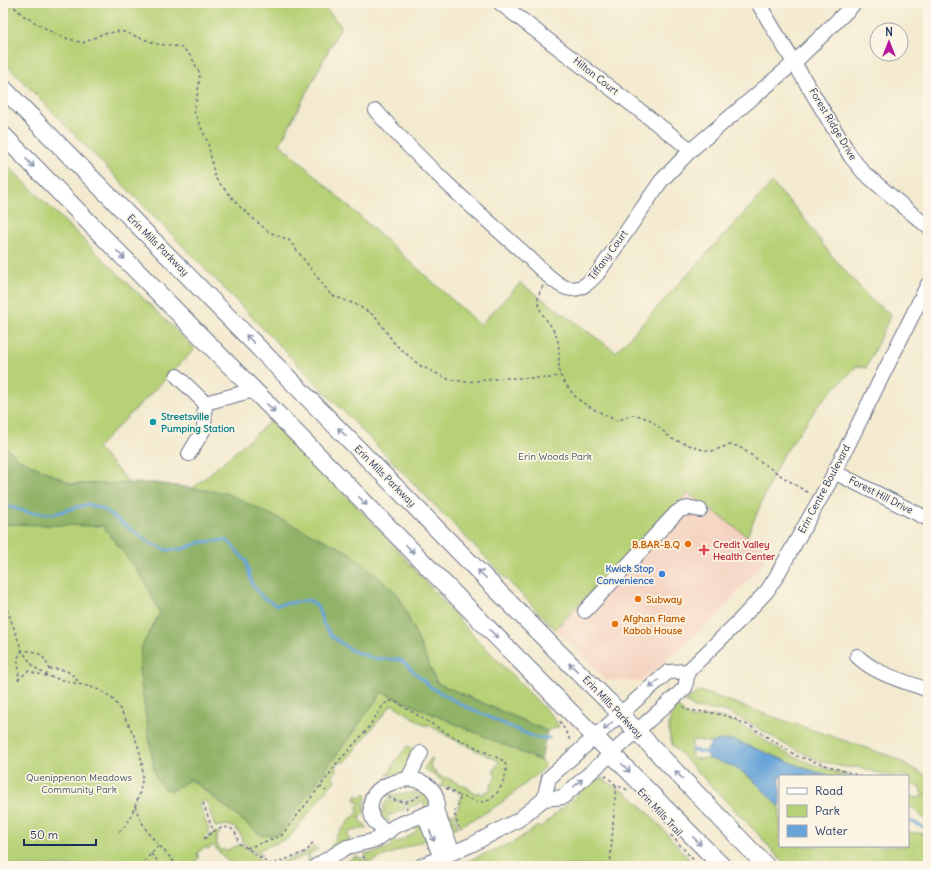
<svg xmlns="http://www.w3.org/2000/svg" width="931" height="869" font-family="Delius,sans-serif">
<style>
.built{fill:#f5d3c1}
.green{fill:#b7d177;stroke:#69806a}
.forest{fill:#91b368;stroke:#567163}
.water{fill:#68a4d8;stroke:#426a9b}
.lines{fill:none;stroke-linecap:round;stroke-linejoin:round}
.stream{stroke:#68a4d8;stroke-width:3}
.minor-casing{stroke:#677086;stroke-width:16}
.major-casing{stroke:#677086;stroke-width:19}
.path{stroke:#677086;stroke-width:1.5;stroke-dasharray:3 3;stroke-linecap:butt}
.minor{stroke:#fff;stroke-width:14}
.major{stroke:#fff;stroke-width:17}
.oneway{stroke:#8d97ae}
.culture-dot{fill:#0f9aa8;stroke:#fcf5e5;stroke-width:1.5}
.food-dot{fill:#e8710a;stroke:#fcf5e5;stroke-width:1.5}
.health-dot{fill:#e0444e;stroke:#fcf5e5;stroke-width:1.5}
.shop-dot{fill:#3f7fe0;stroke:#fcf5e5;stroke-width:1.5}
.labels{text-anchor:middle;dominant-baseline:central;stroke-width:3.5;stroke-linejoin:round;paint-order:stroke}
.street-label{font-size:10px;fill:#1b2f5e;stroke:#fcf5e5}
.culture-label{font-size:10px;font-weight:bold;fill:#0d838f;stroke:#fcf5e5;text-anchor:start}
.park-label{font-size:10px;fill:#425864;stroke:#fcf5e5}
.food-label{font-size:10px;font-weight:bold;fill:#c56008;stroke:#fcf5e5;text-anchor:start}
.health-label{font-size:10px;font-weight:bold;fill:#be3a42;stroke:#fcf5e5;text-anchor:start}
.shop-label{font-size:10px;font-weight:bold;fill:#366cbe;stroke:#fcf5e5;text-anchor:end}
</style>
<rect width="100%" height="100%" fill="#fcf5e5"/>
<filter id="ink" filterUnits="userSpaceOnUse"><feTurbulence type="fractalNoise" baseFrequency=".025" numOctaves="2"/><feDisplacementMap in="SourceGraphic" scale="8" xChannelSelector="R" yChannelSelector="G"/><feConvolveMatrix kernelMatrix="1 2 1 2 8 2 1 2 1" color-interpolation-filters="sRGB"/></filter>
<filter id="wash" filterUnits="userSpaceOnUse"><feTurbulence type="fractalNoise" baseFrequency=".012" numOctaves="4" result="noise"/><feDisplacementMap in="SourceGraphic" scale="16" xChannelSelector="R" yChannelSelector="G"/><feGaussianBlur stdDeviation="0.9" result="paint"/><feColorMatrix in="noise" values="0 0 0 0 0 0 0 0 0 0 0 0 0 0 0 0 0 1.4 0 .05"/><feComposite in="paint" operator="in"/></filter>
<g filter="url(#wash)">
<rect width="100%" height="100%" fill="#f3eacf"/>
<path class="built" d="M689,493L747,536L771,550L756,571L717,615L683,646L641,682L605,680L575,647L555,629Z"/>
<path class="green" d="M3,3H321L341,26L280,144L480,325L520,283L616,352L772,183L801,214L831,255L873,302L891,314L866,368L857,366L820,403L780,460L747,536L688,493L555,629L3,61Z
M3,161L195,349L97,448L131,484H72L19,459L3,445Z
M272,420L380,530L469,631L554,718L559,727L547,731L437,683L398,594L192,489Z
M3,524L103,526L143,578L160,613L149,632L139,670L155,776L190,779L262,836L279,834L382,692L541,761L546,767L504,801L482,815L460,826L455,814L460,803V799L463,796L451,787H440L443,781L424,769L431,758L433,759L430,765L433,767L431,770L436,772V774L444,778L445,777L469,788V790L477,794L478,792L483,795L485,791L488,792L496,775L493,773L499,761L449,737L427,724L426,726L392,704L349,757L343,763L340,762L336,765L335,768L337,771L331,777L335,780L289,838L259,850L262,857L242,842L241,835L235,828L228,825L215,827L206,801L199,803L209,830V833L204,838L206,840L215,832L220,833L218,835L216,840C220,860 234,844 241,845C248,847 254,854 259,858L260,860L255,866H232L213,845L208,849L205,847L197,853L199,858L195,862L198,866H3Z
M700,691L771,716L893,757L928,777V822L908,804V796L917,798L923,796L919,787L908,783V776H888L858,767H843L818,760L784,744L750,723L724,711L695,708L684,701Z
M678,706L685,714L693,719C702,717 711,715 720,717C742,721 762,741 781,750C803,762 827,769 850,776H831L804,768L734,740L717,741L713,743L697,740L692,741L691,756L694,759C699,759 705,758 710,759C740,763 760,787 780,807V846H908V832L927,834L928,866H786L757,833L673,746C667,732 667,717 678,706Z
M407,746L417,751L404,774L387,775L393,767L392,766Z
M601,778L628,794L648,812L695,866H463L462,863L514,842L538,826L540,828L589,784Z
M416,786L425,790C410,802 399,804 383,792L390,789L391,795L417,792Z
M426,792C429,798 431,804 425,808L423,802L408,808L407,804L408,802L416,799Z
M365,793L367,795L364,804L365,814L359,816L362,824H365L367,828L348,832L349,840L332,850L330,847L336,840L335,838L352,817L353,818L359,811L356,808L360,803L355,800L357,795L361,798Z
M388,799L403,803L406,809L387,816L389,823L380,819L378,814L384,812V805Z
M445,810L451,814L452,813L458,827L449,830L444,811Z
M416,823L421,824L430,838L367,863L365,854L377,852L392,846L389,839L391,838L396,843L417,832L413,824Z
M313,846L318,849L308,855L312,861L307,866H303L309,863L306,855L279,866V863L281,862L306,852L310,850Z
M357,856L360,860L362,857L366,864L361,866H339Z"/>
<path class="forest" d="M3,445L19,459L72,484L155,483L226,493L349,552L398,594L437,683L547,731L541,761L382,692L279,834L262,836L191,779L172,791L163,788L155,776L139,670L141,648L149,632L160,613L143,578L103,526L3,524Z"/>
<path class="water" d="M734,740L804,768L831,776H780V807L748,775L729,765L710,759L706,753C710,738 721,741 734,740Z"/>
<g class="lines">
<path class="stream" d="M3,505L28,512L53,514L88,504L103,509L150,543L166,550L182,549L202,542L227,540L246,561L252,584L262,597L276,605L309,600L318,607L323,623L331,636L351,650L372,658L401,660L432,688L462,705L536,738H549
M692,750L708,753
M908,820L928,829"/>
</g>
</g>
<g filter="url(#ink)">
<g class="lines">
<defs>
<path id="minor" d="M500,3L691,150
M758,3L851,157L864,173L928,227
M376,111C421,162 473,208 525,254C535,263 555,285 567,288C580,292 590,282 598,273L661,181L691,150L795,62L855,3
M177,376L205,403L254,390
M189,454L204,429L205,403
M834,472L928,519
M585,611L676,513C684,507 690,507 700,510
M857,656C875,674 904,681 928,690
M408,779C426,780 441,791 436,810L453,852
M544,799L549,778L635,701L668,672L688,671
M424,815L441,858
M388,832C383,829 378,826 375,822C372,819 371,814 371,810C368,788 391,782 408,779L421,753
M316,866L347,847L376,840L395,826L436,810
M421,866L471,845L518,820L544,799L563,797L685,688L688,671L738,622L767,591L776,577L829,483L928,284"/>
<path id="major" d="M3,88L555,649L609,702L766,866
M3,135L722,866"/>
</defs>
<use href="#minor" class="minor-casing"/>
<use href="#major" class="major-casing"/>
<path class="path" d="M10,3L24,16L59,36L83,43L102,34L121,31L160,45H170L183,48L192,58L200,74L198,91L194,111L208,143L215,178L240,207L269,232L289,240L331,295L355,304L375,316L395,344L419,365L448,379L466,382L506,378H550L560,375
M543,286C528,309 551,319 557,338C561,350 557,363 560,374C562,380 573,395 578,399C584,405 609,417 618,421L630,415H637L651,420L672,439L703,450L712,451L729,445L738,446L783,477L810,494
M3,598L22,651L34,667L46,675L49,669C44,654 37,650 22,651C16,658 18,661 19,670C19,673 18,677 18,680
M49,669C65,669 70,670 79,683
M18,680L28,671C44,676 61,679 78,684C88,686 97,688 106,694C115,699 120,709 125,718C144,751 149,777 132,813C128,821 126,828 118,832
M683,706L687,710L714,713L730,717L750,726L797,756L860,776
M560,721L571,742
M605,775L616,785L628,790
M320,786L326,791
M446,788L460,796L459,803L454,813L459,827
M388,797C399,803 410,803 420,795
M405,801L407,809
M203,803L213,830
M135,806L139,817L148,833L178,866
M671,835L699,866
M204,839C216,827 236,819 238,843L247,848L269,864L279,862L307,851L313,842
M247,848L281,836L329,775L336,764L366,731L384,704L390,701H394L450,735L504,761C511,771 499,797 487,801C477,804 469,798 460,796
M151,854L157,860L160,866
M363,856L367,865
M60,866L62,864
M140,866L159,845
M610,866L616,785"/>
<use href="#minor" class="minor"/>
<use href="#major" class="major"/>
</g>
<defs><path id="oneway-shaft" d="M-6 0H5M1.5-3L5.5 0L1.5 3" fill="none" stroke-width="1.6" stroke-linecap="round" stroke-linejoin="round"/></defs>
<g class="oneway">
<use href="#oneway-shaft" transform="translate(30 163) rotate(46)"/>
<use href="#oneway-shaft" transform="translate(121 255) rotate(46)"/>
<use href="#oneway-shaft" transform="translate(250 339) rotate(-135)"/>
<use href="#oneway-shaft" transform="translate(271 408) rotate(46)"/>
<use href="#oneway-shaft" transform="translate(342 432) rotate(-135)"/>
<use href="#oneway-shaft" transform="translate(363 501) rotate(46)"/>
<use href="#oneway-shaft" transform="translate(410 549) rotate(46)"/>
<use href="#oneway-shaft" transform="translate(482 574) rotate(-135)"/>
<use href="#oneway-shaft" transform="translate(494 634) rotate(46)"/>
<use href="#oneway-shaft" transform="translate(573 667) rotate(-136)"/>
<use href="#oneway-shaft" transform="translate(654 684) rotate(138)"/>
<use href="#oneway-shaft" transform="translate(608 726) rotate(138)"/>
<use href="#oneway-shaft" transform="translate(626 768) rotate(46)"/>
<use href="#oneway-shaft" transform="translate(679 775) rotate(-134)"/>
<use href="#oneway-shaft" transform="translate(578 783) rotate(-42)"/>
<use href="#oneway-shaft" transform="translate(432 836) rotate(68)"/>
<use href="#oneway-shaft" transform="translate(697 841) rotate(46)"/>
</g>
</g>
<circle class="culture-dot" cx="153" cy="422" r="4"/>
<g class="food-dot">
<circle cx="688" cy="544" r="4"/>
<circle cx="638" cy="599" r="4"/>
<circle cx="615" cy="624" r="4"/>
</g>
<path class="health-dot" d="M702 544h4v4h4v4h-4v4h-4v-4h-4v-4h4z"/>
<circle class="shop-dot" cx="662" cy="574" r="4"/>
<g class="labels">
<g class="street-label">
<text transform="translate(596 76) rotate(38)">Hilton Court</text>
<text transform="translate(833 124) rotate(59)">Forest Ridge Drive</text>
<text transform="translate(158 245) rotate(45)">Erin Mills Parkway</text>
<text transform="translate(608 255) rotate(-54)">Tiffany Court</text>
<text transform="translate(385 476) rotate(45)">Erin Mills Parkway</text>
<text transform="translate(824 489) rotate(-62)">Erin Centre Boulevard</text>
<text transform="translate(881 495) rotate(27)">Forest Hill Drive</text>
<text transform="translate(613 707) rotate(46)">Erin Mills Parkway</text>
<text transform="translate(660 812) rotate(47)">Erin Mills Trail</text>
</g>
<g class="culture-label">
<text x="161" y="416">Streetsville<tspan x="161" dy="12">Pumping Station</tspan></text>
</g>
<g class="park-label">
<text x="555" y="456">Erin Woods Park</text>
<text x="79" y="777">Quenippenon Meadows<tspan x="79" dy="12">Community Park</tspan></text>
</g>
<g class="food-label">
<text x="680" y="544" text-anchor="end">B.BAR-B.Q</text>
<text x="646" y="599">Subway</text>
<text x="623" y="618">Afghan Flame<tspan x="623" dy="12">Kabob House</tspan></text>
</g>
<g class="health-label">
<text x="713" y="544">Credit Valley<tspan x="713" dy="12">Health Center</tspan></text>
</g>
<g class="shop-label">
<text x="654" y="568">Kwick Stop<tspan x="654" dy="12">Convenience</tspan></text>
</g>
</g>
<rect width="931" height="869" fill="none" stroke="#fcf5e5" stroke-width="16"/>
<rect x="779" y="775" width="130" height="72" fill="#fcf5e5" stroke="#a2a6af"/>
<rect x="787" y="788" width="20" height="6" fill="#ffffff" stroke="#a2a6af"/>
<text x="815" y="795" font-size="12" fill="#1b2f5e">Road</text>
<rect x="787" y="805" width="20" height="12" fill="#b7d177" stroke="#a2a6af"/>
<text x="815" y="815" font-size="12" fill="#1b2f5e">Park</text>
<rect x="787" y="825" width="20" height="12" fill="#68a4d8" stroke="#a2a6af"/>
<text x="815" y="835" font-size="12" fill="#1b2f5e">Water</text>
<g transform="translate(889 42)"><circle r="19" fill="#fcf5e5" stroke="#a2a6af"/>
<path d="M0-3L7 15L0 10L-7 15Z" fill="#b5179e"/>
<text y="-6" font-size="11" font-weight="bold" text-anchor="middle" fill="#1b2f5e">N</text>
</g>
<path d="M24 839v6h72v-6" fill="none" stroke="#1b2f5e" stroke-width="2"/>
<text x="30" y="839" font-size="12" fill="#1b2f5e" stroke="#fcf5e5" stroke-width="3" paint-order="stroke">50 m</text>
</svg>
